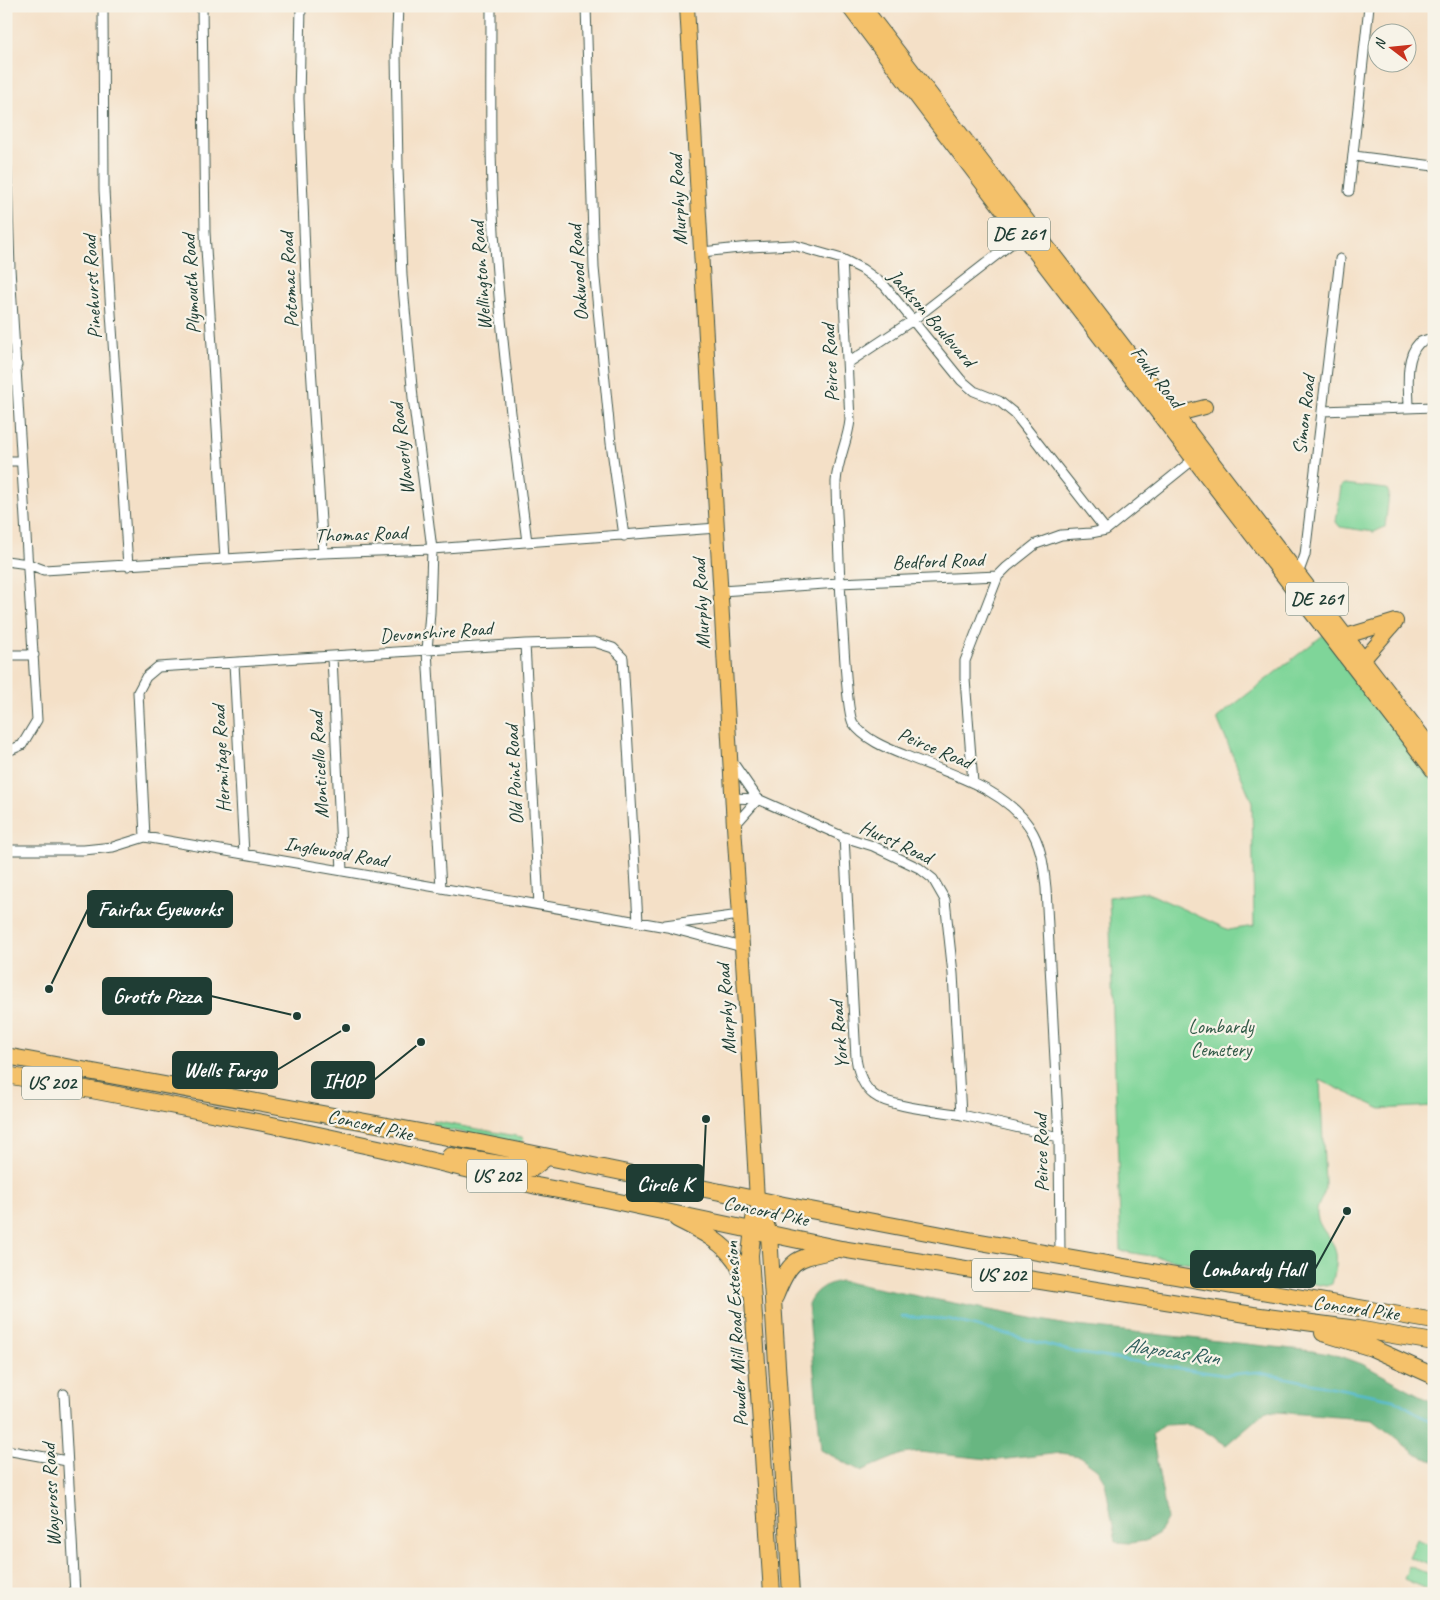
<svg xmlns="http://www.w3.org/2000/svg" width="1440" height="1600" font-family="Caveat,sans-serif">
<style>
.green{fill:#7fd599;stroke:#4f8966}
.forest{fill:#67b681;stroke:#437a5a}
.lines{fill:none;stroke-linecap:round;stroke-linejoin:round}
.stream{stroke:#52bad0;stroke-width:2.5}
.street-casing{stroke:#3f554a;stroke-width:11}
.primary-casing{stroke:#3f554a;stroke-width:16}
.highway-casing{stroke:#3f554a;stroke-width:18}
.street{stroke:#fff;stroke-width:9}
.primary{stroke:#f4c16a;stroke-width:14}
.highway{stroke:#f4c16a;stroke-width:16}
.labels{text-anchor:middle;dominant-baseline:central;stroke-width:4.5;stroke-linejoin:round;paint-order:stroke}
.shield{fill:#f7f3e8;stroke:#60746a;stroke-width:1}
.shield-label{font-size:19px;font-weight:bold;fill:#1f3d34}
.street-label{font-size:20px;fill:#1f3d34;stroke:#f7f3e8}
.park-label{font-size:20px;fill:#325b48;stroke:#f7f3e8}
.water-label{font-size:21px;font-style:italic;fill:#2c5c5b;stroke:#f7f3e8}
.leader{fill:none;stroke:#1f3d34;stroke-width:2}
.callout-dot{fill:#1f3d34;stroke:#f7f3e8;stroke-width:2}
.callout{fill:#1f3d34;stroke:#1f3d34;stroke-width:2}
.callout-label{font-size:21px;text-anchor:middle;font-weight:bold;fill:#fff}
</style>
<rect width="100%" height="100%" fill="#f7f3e8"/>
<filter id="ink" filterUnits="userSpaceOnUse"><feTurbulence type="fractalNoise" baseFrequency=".02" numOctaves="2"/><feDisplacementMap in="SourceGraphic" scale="10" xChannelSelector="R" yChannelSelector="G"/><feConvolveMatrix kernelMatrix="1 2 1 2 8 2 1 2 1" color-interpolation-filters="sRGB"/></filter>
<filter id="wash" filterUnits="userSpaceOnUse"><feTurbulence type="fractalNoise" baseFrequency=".0096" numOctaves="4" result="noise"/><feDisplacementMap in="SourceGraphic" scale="20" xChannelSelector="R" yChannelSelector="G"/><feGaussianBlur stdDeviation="1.12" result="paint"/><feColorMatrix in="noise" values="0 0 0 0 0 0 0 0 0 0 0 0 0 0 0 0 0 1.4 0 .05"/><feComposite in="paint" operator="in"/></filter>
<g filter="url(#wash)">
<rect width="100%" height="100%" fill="#f4e0c7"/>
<path class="green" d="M1344,484L1387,489L1389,494L1385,527L1374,532L1340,527L1336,522L1341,486Z
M1327,632L1434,772V1106L1381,1109L1320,1080L1325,1182C1325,1185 1325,1190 1324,1193C1321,1202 1316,1206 1317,1215C1319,1228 1328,1234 1334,1246C1339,1257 1335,1272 1332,1284L1326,1286L1121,1251L1109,897L1146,892L1229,930L1254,926L1252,802L1217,718Z
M433,1121L522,1137L524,1140L521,1143L433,1127L431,1123Z
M1417,1539L1434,1546V1567L1409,1557Z
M1409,1566L1434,1576V1586L1432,1591L1404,1579Z"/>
<path class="forest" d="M840,1281L1067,1325L1312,1351L1340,1356L1362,1364L1434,1403V1461L1417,1455L1373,1420L1266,1411L1226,1445L1200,1428L1185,1424L1165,1425L1152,1434L1167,1519L1159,1533L1145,1541L1130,1543L1116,1542L1105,1482L1097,1469L1079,1456L1061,1453L998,1460L919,1452L902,1454L861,1471L821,1450L808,1304C814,1290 825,1284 840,1281Z"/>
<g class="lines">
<path class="stream" d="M902,1317L948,1319L1078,1353L1224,1375L1256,1372L1393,1399L1434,1423"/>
</g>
</g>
<g filter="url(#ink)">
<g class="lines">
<defs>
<path id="street" d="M103,6L104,190L110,298L128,566
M202,6L205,232L225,559
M301,6L299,99L307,304L323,553
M398,6L396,55L398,168L402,276L413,398L432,549L430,612L427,651L441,888
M491,6C491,91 489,176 496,260C503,354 515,448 527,542
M586,6L594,268L611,443L624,536
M6,149L10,268L37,720L22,745L6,752
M1354,156L1434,166
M1349,191L1369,6
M702,252L749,247L793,245L842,259L862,269L884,285L961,380L974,391L999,401L1015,414L1106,530
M842,259L850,420C848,441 837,461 836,482C836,498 837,515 838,531C839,575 842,619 845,663C846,674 848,715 853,723C864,739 886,748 904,755C947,773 1010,789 1033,833C1042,850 1044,869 1046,888L1059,1137L1060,1256
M848,363L913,320L1021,236
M6,366L17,365
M1409,408C1409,389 1404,358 1419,343C1423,340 1429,339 1434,338
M1322,411L1434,407
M6,461H21
M6,561L28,564L44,570L323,553L432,549L717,528
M1298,574L1305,555L1340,259
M721,591L839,583L998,576L1007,567L1036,544L1061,535L1091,533L1106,530L1194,459L1196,456
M525,644L539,905
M6,655H34
M332,657L342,871
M234,663L244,854
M731,760L758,799
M973,783L965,679V661L998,576
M732,798L758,799L844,837L873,846L919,868L933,879L945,900L953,974L961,1115
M734,826L758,799
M145,837L138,692L146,677L158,667L525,644L594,642L613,648L623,658L638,922
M844,837L856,1058C858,1072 862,1086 874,1095C889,1107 941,1111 962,1115C994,1122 1027,1130 1059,1137
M6,850H84L113,847L145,837L667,927L742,947
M665,925L740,915
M64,1394L75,1594
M6,1450L67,1461"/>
<path id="primary" d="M687,6L734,826L746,1006L757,1200
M848,6C1041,263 1238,517 1434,772
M863,6L1434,751
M1175,413H1182L1205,407
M1346,636L1396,621
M1364,659L1396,622"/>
<path id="highway" d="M6,1056L480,1143L784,1205L969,1240L1434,1321
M6,1075L97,1091L263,1123L383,1149L537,1186L605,1199L841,1249L1253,1315L1357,1329L1434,1342
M450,1156L527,1168H533L547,1157
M757,1200L769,1234L791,1594
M677,1219C698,1230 721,1240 735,1260C741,1269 744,1279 748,1289
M754,1219L750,1255L772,1594
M775,1297C791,1257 795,1259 835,1250
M1323,1333L1372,1348L1434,1376"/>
</defs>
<use href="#street" class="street-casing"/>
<use href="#primary" class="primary-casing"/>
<use href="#highway" class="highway-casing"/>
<use href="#street" class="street"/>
<use href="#primary" class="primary"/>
<use href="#highway" class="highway"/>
</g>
</g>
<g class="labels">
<g class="shield">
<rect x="988" y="217.5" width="62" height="33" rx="4"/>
<rect x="1286" y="582.5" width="62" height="33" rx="4"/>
<rect x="22" y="1066.5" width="60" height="33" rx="4"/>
<rect x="467" y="1159.5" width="60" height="33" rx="4"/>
<rect x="972" y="1258.5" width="60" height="33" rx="4"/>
</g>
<g class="shield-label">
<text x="1019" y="234">DE 261</text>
<text x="1317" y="599">DE 261</text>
<text x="52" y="1083">US 202</text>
<text x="497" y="1176">US 202</text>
<text x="1002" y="1275">US 202</text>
</g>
<g class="street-label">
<text transform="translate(678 200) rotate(-93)">Murphy Road</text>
<text transform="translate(578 273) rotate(-94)">Oakwood Road</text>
<text transform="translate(481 276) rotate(-94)">Wellington Road</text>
<text transform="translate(289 280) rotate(-93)">Potomac Road</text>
<text transform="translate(191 284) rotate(-93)">Plymouth Road</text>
<text transform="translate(92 287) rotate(-93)">Pinehurst Road</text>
<text transform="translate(932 318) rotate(49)">Jackson Boulevard</text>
<text transform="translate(830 363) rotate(-93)">Peirce Road</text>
<text transform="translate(1157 377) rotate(52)">Foulk Road</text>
<text transform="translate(1304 415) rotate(-83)">Simon Road</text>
<text transform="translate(402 449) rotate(-97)">Waverly Road</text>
<text transform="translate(361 534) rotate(-2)">Thomas Road</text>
<text transform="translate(938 561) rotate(-2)">Bedford Road</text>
<text transform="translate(701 604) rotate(-93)">Murphy Road</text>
<text transform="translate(436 632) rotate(-4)">Devonshire Road</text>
<text transform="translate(935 748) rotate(23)">Peirce Road</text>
<text transform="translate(221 759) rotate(-93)">Hermitage Road</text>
<text transform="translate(319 765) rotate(-93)">Monticello Road</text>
<text transform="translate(514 775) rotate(-93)">Old Point Road</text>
<text transform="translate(896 842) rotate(25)">Hurst Road</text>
<text transform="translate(336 852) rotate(10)">Inglewood Road</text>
<text transform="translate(726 1009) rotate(-94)">Murphy Road</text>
<text transform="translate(839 1035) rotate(-95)">York Road</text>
<text transform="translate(370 1125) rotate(13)">Concord Pike</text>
<text transform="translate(1041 1153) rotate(-91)">Peirce Road</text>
<text transform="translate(766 1211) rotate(12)">Concord Pike</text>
<text transform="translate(1356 1308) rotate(8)">Concord Pike</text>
<text transform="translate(736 1334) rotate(-93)">Powder Mill Road Extension</text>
<text transform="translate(51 1495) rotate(-93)">Waycross Road</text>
</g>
<g class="park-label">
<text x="1221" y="1026">Lombardy<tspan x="1221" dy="23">Cemetery</tspan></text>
</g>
<g class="water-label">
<text transform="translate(1172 1351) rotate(8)">Alapocas Run</text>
</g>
</g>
<path class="leader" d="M49 989L88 909M297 1016L211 996M346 1028L277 1070M421 1042L374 1080M706 1119L703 1183M1347 1211L1315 1269"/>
<g class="callout-dot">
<circle cx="49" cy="989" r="5"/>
<circle cx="297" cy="1016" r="5"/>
<circle cx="346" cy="1028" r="5"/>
<circle cx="421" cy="1042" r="5"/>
<circle cx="706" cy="1119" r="5"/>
<circle cx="1347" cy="1211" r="5"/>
</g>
<g class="callout">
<rect x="88" y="891" width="144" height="36" rx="5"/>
<rect x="103" y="978" width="108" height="36" rx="5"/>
<rect x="173" y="1052" width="104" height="36" rx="5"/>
<rect x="312" y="1062" width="62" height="36" rx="5"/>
<rect x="627" y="1165" width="76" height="36" rx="5"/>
<rect x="1191" y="1251" width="124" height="36" rx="5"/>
</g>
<g class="callout-label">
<text x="160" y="916">Fairfax Eyeworks</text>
<text x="157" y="1003">Grotto Pizza</text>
<text x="225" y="1077">Wells Fargo</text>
<text x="343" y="1088">IHOP</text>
<text x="665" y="1191">Circle K</text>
<text x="1253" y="1276">Lombardy Hall</text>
</g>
<rect width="1440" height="1600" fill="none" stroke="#f7f3e8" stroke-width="25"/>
<g transform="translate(1392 48) rotate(286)"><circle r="24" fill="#f7f3e8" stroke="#a1aaa0"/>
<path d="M0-4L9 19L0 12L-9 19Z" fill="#c8321e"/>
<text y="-8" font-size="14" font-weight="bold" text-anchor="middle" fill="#1f3d34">N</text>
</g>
</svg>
